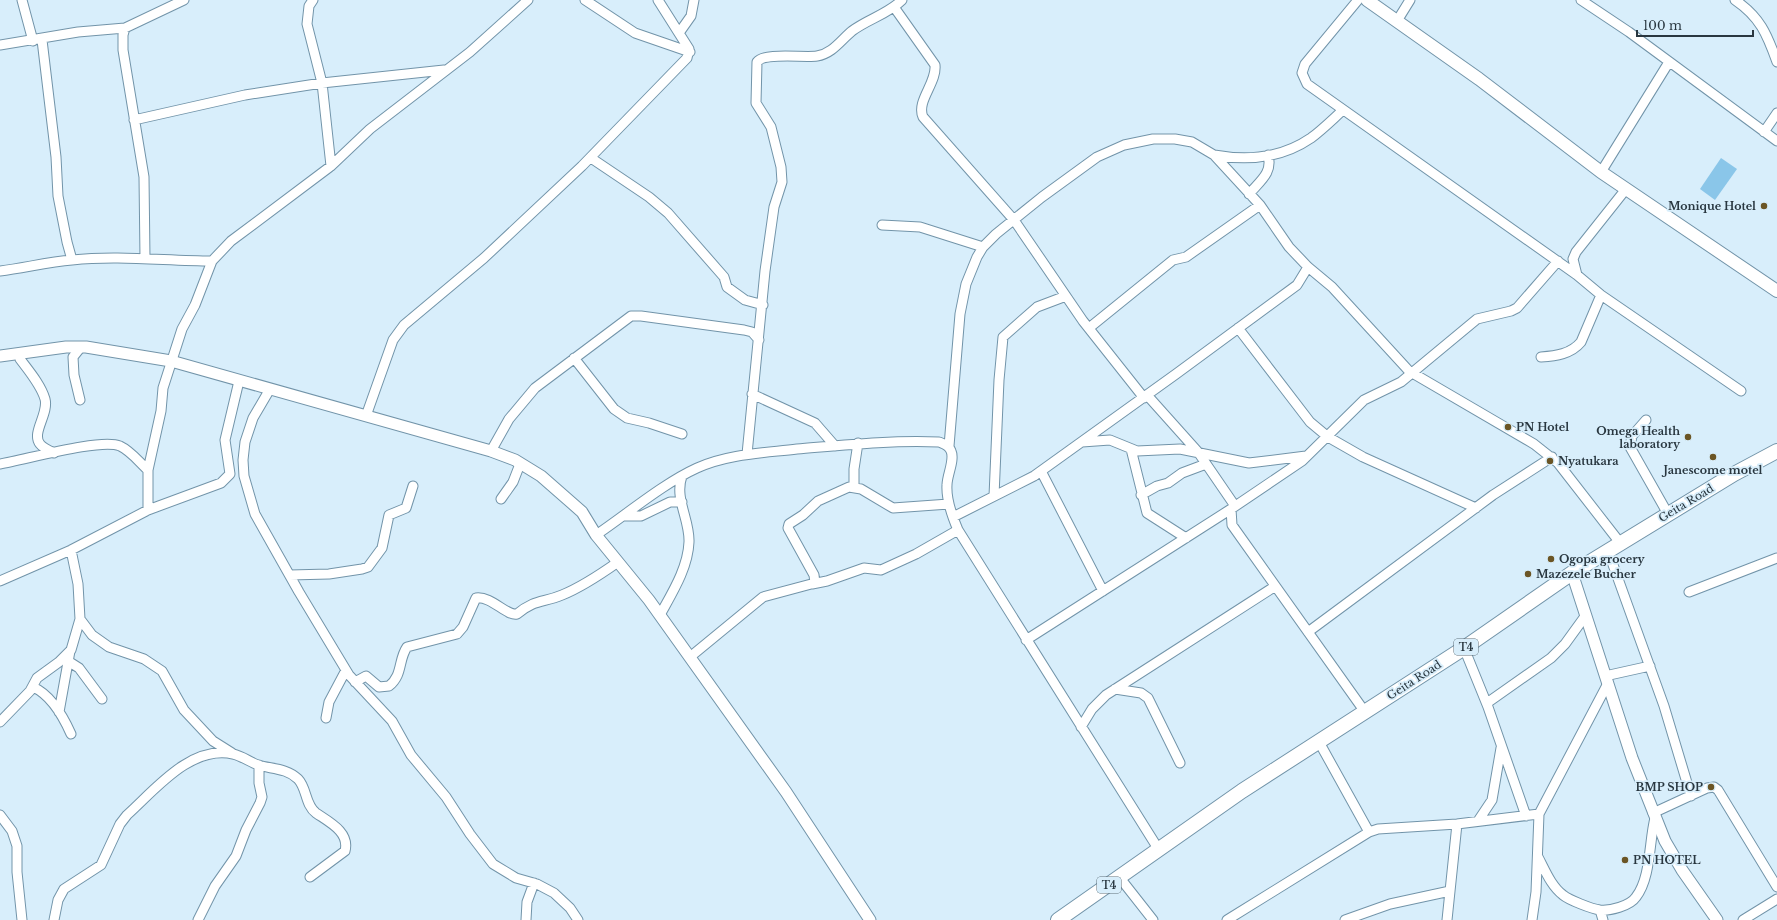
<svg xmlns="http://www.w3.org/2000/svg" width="1777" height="920" font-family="'Libre Baskerville',serif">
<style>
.green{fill:#8ac6e9}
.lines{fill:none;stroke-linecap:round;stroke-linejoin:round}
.minor-casing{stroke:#7294a9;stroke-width:11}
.tertiary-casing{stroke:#7294a9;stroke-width:13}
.secondary-casing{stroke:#7294a9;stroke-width:14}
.trunk-casing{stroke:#7294a9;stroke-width:16}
.minor{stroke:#fff;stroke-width:9}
.tertiary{stroke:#fff;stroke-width:11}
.secondary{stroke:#fff;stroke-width:12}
.trunk{stroke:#fff;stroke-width:14}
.poi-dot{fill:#6b5525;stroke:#d8eefb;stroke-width:1.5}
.labels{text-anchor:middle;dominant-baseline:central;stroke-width:3.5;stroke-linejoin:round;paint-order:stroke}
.shield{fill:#d8eefb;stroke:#5e6e78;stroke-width:1}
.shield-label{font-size:10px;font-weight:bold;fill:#293740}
.poi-label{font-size:11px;font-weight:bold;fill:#293740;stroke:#d8eefb;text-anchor:start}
.street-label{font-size:11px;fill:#293740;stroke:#d8eefb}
</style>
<rect width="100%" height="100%" fill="#d8eefb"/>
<path class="green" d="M1721,158L1737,169L1715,200L1700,189Z"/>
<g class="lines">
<defs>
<path id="minor" d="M22,0L33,41
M313,0L309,6L307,24L322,83L331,166
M585,0L635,33L690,52
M1358,0L1305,64L1302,73L1307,84L1577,275L1601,295L1741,391
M1581,0L1629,32L1777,141
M1735,0C1760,17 1767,34 1777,62
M894,7L935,65C937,83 916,101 923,117L1014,220L1083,321L1144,398
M1397,21L1410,0
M125,28L123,35V50L144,177L145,258
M679,33L691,16L694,0
M42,40L56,157L58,196L67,242L72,260
M0,45L78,32L125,28L184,0
M134,120L245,95L322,83L444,70
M1764,132L1777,113
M1214,155C1247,161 1282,158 1311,138C1322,130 1333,119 1343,110
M591,158L649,197L668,213L724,277L727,287L745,300L763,305
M1601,172L1669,62
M1249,194C1260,181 1273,173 1268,155
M882,225L920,227L983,247
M0,271C24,268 48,262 72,260C119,255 166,261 212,261
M1577,275L1573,259L1576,252L1626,189
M1089,328L1173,260L1186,257L1260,205
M1238,328L1310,422L1328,437L1363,457L1476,508
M1541,357C1556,356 1571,354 1581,342L1601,295
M574,358L614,409L627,418L649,423L682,434
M20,359C29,371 41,385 45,399C49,414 31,433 40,444C43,448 50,451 54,453
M270,389L253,418L245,442L243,460L244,476L255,514L299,592L349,675L392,721L411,755L446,797L470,834L493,864L516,878L537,884L554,893L570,908L578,920
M752,394L815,423L835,446
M1147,395L1198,452L1235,506
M80,400L74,375L73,357L81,347
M366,416L393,340L404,325L484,258L582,166L687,58L689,49L658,0
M1646,420L1632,436L1630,447L1668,514
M1082,442L1110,440L1137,451L1180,449L1249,463L1306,456
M949,446L960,314L966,284L977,257L983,247L996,234L1042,197L1097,157L1124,145L1153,139H1175L1192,142L1214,155L1260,205L1289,247L1308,267L1332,287L1409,371L1534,444L1558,463L1621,544
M1131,449L1147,513L1186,538
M491,451L509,419L535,388L631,316H641L744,330L752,332L759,340
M747,454L765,271L774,207L782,182L781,167L771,127L756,103L757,62C764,52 804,58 817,56C832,54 841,40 852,31C868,19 888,14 902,0
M0,464C25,460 100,438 120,446C131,451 140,463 148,470
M1041,471L1103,591
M854,487V469L858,443
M1141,495L1157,486L1168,483L1182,473L1206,464
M994,496L999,380L1003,337L1037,307L1066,296
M501,499L513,482L520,464
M1231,509L1232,525L1365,712
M148,510V470L161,411L163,388L182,329L195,305L212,261L231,241L331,166L370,129L470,52L528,0
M624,516H641L670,502H682
M953,517L1034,476L1176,374L1297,285L1308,267
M596,535C627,514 664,483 697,468C728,454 764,453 797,449C845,445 891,440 939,442C944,444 949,445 951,451C955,460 947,475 947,485C946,500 952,516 958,530L1159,850
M1606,553L1612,562L1664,706L1691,796
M290,575L329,574L362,569L368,567L382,548L389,515L406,508L413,486
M0,581L71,550L148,510L221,483L230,474L225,440L239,381
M812,584L827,581L864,568L881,570L916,554L958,530
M1689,592L1777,558
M660,615C672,593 688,568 689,542C690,520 674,498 682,476
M80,619L92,635L109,647L144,659L162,671L184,710L213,741L232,753
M1308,632L1493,495L1552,457
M1026,640L1231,509L1302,461L1364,400L1401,382L1477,319L1511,311L1517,308L1558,261
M1464,648L1488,707L1526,816
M690,657L763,597L815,583L814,575L788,528L789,524L803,515L818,501L849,487L861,489L893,508L949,504
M68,661L79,668L102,699
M1605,676L1650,666
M355,682L366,676L379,687L389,686C403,675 398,660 407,647L457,634L463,627L476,598C492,596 506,616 517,614C535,599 543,603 562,595C582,587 601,574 618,562
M33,687C51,695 63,716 71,734
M1115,689L1141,693L1148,698L1180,763
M1487,703L1551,658L1565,644L1586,615
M59,712L70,651
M326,718L329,702L346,670
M0,722L30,691L37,678L59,662L71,650L80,619L78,584L71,550
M1081,727L1092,709L1106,695L1274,587
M1319,742L1369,832
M1653,813L1707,788L1714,787L1718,790L1777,887
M0,815L12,831L17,846V872L22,920
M1478,821L1492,800L1501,748
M1538,857C1545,870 1551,886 1563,895C1569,900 1592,909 1600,910C1610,911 1630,906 1636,897C1651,878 1649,841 1655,818
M1120,878L1153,920
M1600,910L1603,920
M54,920L58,900L64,889L101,865L120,824L127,815C155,790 190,745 233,754C242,756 250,762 258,765C271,769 287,768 298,779C307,788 305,805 316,813C329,822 350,832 345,851L310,877
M198,920L215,886L236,856L246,830L260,803L262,797L259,783V765
M526,920L527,902L534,883
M1227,920L1369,832L1378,829L1457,824L1539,814
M1345,920L1390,904L1450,891
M1447,920L1457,824
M1532,920L1536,892L1539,814L1607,685
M1743,920L1777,899"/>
<path id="tertiary" d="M0,356L66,347H86L171,361L491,451L515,460L541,476L582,512L596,535L649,600L786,792L870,920
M1572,573L1632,758L1665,841L1682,870L1717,920"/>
<path id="secondary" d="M1367,0L1479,79L1601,172L1777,291"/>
<path id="trunk" d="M1058,920L1242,791L1464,648L1572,573L1734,474L1777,451"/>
</defs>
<use href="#minor" class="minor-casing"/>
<use href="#tertiary" class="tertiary-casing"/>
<use href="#secondary" class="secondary-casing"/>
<use href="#trunk" class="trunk-casing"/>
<use href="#minor" class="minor"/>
<use href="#tertiary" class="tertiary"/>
<use href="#secondary" class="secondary"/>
<use href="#trunk" class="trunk"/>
</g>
<g class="poi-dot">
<circle cx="1764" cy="206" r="4"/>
<circle cx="1508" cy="427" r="4"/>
<circle cx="1688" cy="437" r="4"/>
<circle cx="1713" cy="457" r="4"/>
<circle cx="1550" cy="461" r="4"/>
<circle cx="1551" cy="559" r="4"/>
<circle cx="1528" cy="574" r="4"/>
<circle cx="1711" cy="787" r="4"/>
<circle cx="1625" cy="860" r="4"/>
</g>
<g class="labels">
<g class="shield">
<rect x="1454" y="639" width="24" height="16" rx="3"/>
<rect x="1097" y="877" width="24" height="16" rx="3"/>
</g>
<g class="shield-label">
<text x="1466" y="647">T4</text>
<text x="1109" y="885">T4</text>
</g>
<g class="poi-label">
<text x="1756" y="206" text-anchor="end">Monique Hotel</text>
<text x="1516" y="427">PN Hotel</text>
<text x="1680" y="431" text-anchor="end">Omega Health<tspan x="1680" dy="13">laboratory</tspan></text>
<text x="1558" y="461">Nyatukara</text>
<text x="1713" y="470" text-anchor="middle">Janescome motel</text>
<text x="1559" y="559">Ogopa grocery</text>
<text x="1536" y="574">Mazezele Bucher</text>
<text x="1703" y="787" text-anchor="end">BMP SHOP</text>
<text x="1633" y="860">PN HOTEL</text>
</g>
<g class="street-label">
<text transform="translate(1686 503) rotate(-31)">Geita Road</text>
<text transform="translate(1414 680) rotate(-33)">Geita Road</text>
</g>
</g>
<path d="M1637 30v6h116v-6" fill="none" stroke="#293740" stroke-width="2"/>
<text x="1643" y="30" font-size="12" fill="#293740" stroke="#d8eefb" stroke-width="3" paint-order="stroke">100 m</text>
</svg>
